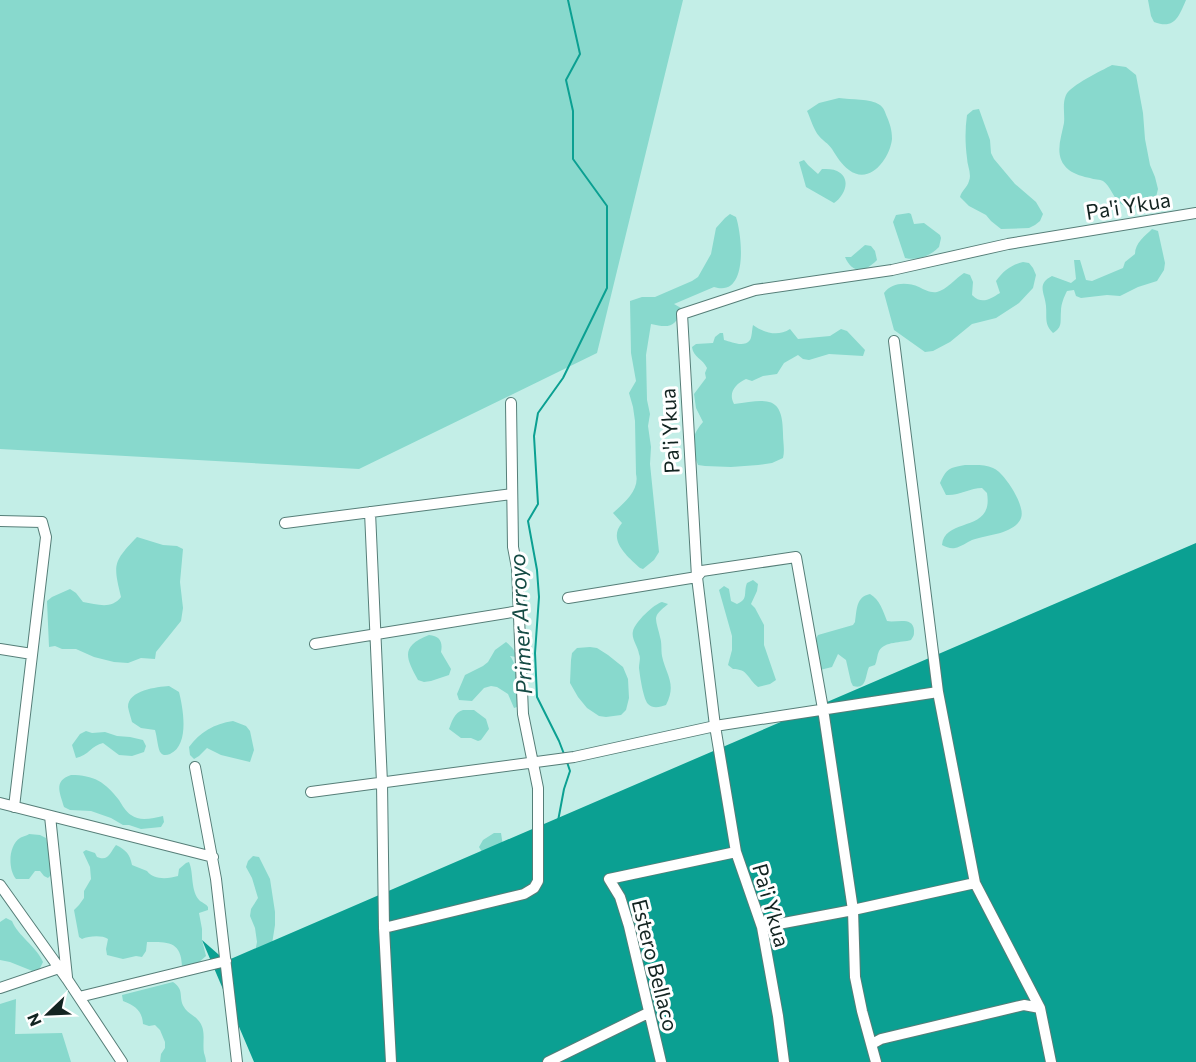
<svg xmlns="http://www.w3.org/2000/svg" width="1196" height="1062" font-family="Commissioner,sans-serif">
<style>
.green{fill:#88d9cd}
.water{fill:#0ba092}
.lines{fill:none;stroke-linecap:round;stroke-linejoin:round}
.stream{stroke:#0ba092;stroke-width:2}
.minor-casing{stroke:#567e78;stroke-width:12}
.minor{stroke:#fff;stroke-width:10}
.labels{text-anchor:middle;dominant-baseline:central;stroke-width:6;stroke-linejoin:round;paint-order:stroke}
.street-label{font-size:21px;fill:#132421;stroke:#fff}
.water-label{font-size:22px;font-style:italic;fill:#164b45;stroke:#fff}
</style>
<rect width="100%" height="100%" fill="#c3eee7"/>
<path class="green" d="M0,0H683L597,353L359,469L0,449Z
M1148,0H1186C1179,16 1175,30 1154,22L1151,16Z
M1112,65L1126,67L1136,75L1143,113L1145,139L1150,165L1155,177L1158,189L1155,201C1143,207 1127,212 1117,200C1112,194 1110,186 1103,181C1100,179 1094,180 1090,178C1084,177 1074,174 1069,170C1053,157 1061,139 1064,123C1065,114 1062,104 1066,95C1071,85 1101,71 1112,65Z
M839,98C851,100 870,98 880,105C884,108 885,112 887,117C890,124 892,130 892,139C890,158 870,186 849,170C841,164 837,157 832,149C828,143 823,141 819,136C814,131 810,117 807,111L819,103Z
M979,109L990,140L991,153L994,159L1015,184L1036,202L1043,214L1040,221L1035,225L1029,228L1001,229L991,221L986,215L969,206L960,197C962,190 967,188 969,181C972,174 967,165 967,158C965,143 965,129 967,115L973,110Z
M804,160L808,165L818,174L822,169C827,169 833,169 837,171C852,178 845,196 834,203L806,187L799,162Z
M909,213L911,214L914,224L924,223L940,235L941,238L939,247C930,256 918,261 905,258L893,222L896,215Z
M730,214L736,217C742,235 749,298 714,287L674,304L681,308C677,328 668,328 651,324L646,355L647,400L650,414L648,426L651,447L650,464L659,552L654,560L643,569L640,568C628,557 607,540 622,523L613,513C624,503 640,490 636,474L635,421L633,407L629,393L636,381L631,353L630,301L642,297H655L692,281L698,277L711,254L716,228L725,218Z
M1152,229L1158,231L1165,263L1164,270L1157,281L1138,287L1120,296L1107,295L1081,298L1076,296L1074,290L1067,291C1064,297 1061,304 1061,311C1060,322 1063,327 1053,333C1044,324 1047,318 1046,306C1045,293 1036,284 1052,276L1071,283L1076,279L1074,260H1080L1086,280L1092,281L1123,268L1125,262L1135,254C1135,243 1145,236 1152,229Z
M865,245L871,246L875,251L877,260C865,272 853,275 845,257H851Z
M1023,262L1029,263L1033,268L1036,275L1033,288L1019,303L996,318L972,324L950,342L933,351L925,352L894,330L884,293C892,282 907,282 919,287C925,290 930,293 937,292C946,290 956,278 964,273L970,275L973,282L972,295C982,305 990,299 1000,293L996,281C1003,271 1011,265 1023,262Z
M753,325C764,333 778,337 790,329L798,339L830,336L841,329L847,331L865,350L863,356L829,354L809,360L803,359L798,355L784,363L777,374L763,376L752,381L746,379C735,384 728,393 734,404C766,400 783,394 783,434C783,442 785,450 783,458L772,463L758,465L731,467L705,466L698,465C691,447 690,437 703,422L696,408L694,394L706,378L705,373L707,368C703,359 693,357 692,347L696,344L713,343L715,337L720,333H723L724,340C732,342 744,348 750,340C752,337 752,329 753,325Z
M965,465C974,465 985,464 993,468C1004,472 1026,506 1021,518C1015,534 986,535 972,540C967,542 961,547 955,548C951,549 946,547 942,545C945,516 994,534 987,493L982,488C970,488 959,496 946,495L940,483C947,468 949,468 965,465Z
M137,537L163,545L177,546L183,549L180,582L183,608L181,621L156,652L155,659L141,658L128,663L114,662L94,657L76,649H62L55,646L49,647L47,601L52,597L70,589L76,593L83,602C97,604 111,610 121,597C113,564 113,562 137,537Z
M753,580L758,584L757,591L751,604L755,608L764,625V645L776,680L770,684L758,687C747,678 748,669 733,669L728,665L732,650V636L719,590L724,586L729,589L731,601L737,604C749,599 743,593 747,583Z
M870,594C880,600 883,611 887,621C896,623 913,616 914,630C914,636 914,635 911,640C901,643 885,641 879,651C877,655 877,661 875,665L869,667C865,676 867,690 853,686L851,682L846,660L838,654L832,667L820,670L813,644L818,635L853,625L855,622C857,609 856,597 870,594Z
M662,602L668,604C664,608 657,612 656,618C656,624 659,631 660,637C662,643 661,649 662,656C666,675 677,684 666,705C660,707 653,709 648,704C643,698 640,676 639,668C639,663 641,658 639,654C638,646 631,639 633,631C635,622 654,604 662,602Z
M429,635C440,636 443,642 441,652L451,669L449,675L431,681L424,682L418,680C405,657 401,646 429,635Z
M506,642C512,647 515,650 516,657L510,656C519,668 520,691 520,706L514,708L508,694L497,687L491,686L484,688L472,701L459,700L457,694L465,675L483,666L488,662L495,650Z
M590,647L597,648L608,655L623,667L628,679L629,698L626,710L621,715L606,717L599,716L587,708L578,697L570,683L571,660L572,653L577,648Z
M169,686L179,692C183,708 190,745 170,754C167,755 163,756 161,753C158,751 157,736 155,730L141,728L132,722C131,718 129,712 128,707C128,690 157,687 169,686Z
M463,710H474L486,719L489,729L481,740L478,741L471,738H461L449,729C452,721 454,713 463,710Z
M233,721L246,726L250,731L254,750L250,762L221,755L207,748L199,756L194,759L190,755L189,747C200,732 214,724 233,721Z
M86,731L92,733L105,732L117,736L130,737L143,740L146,746L144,752L132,756L119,755L103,743C92,745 88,756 76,758L72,745L80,734Z
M71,775C94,775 105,782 119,800C122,805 126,812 131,815C140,822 153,818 163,816L164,822L161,827L141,829L129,825H123L111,818L91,811L70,810L64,807C60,793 53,781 71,775Z
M494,833H501L503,846L489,864L479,847L483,840Z
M29,834L40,835L46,838L52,866V874L48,878L44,876L40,871H35L29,879H16C8,869 8,846 20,838C22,837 28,835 29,834Z
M116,845C126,850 130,854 132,865L147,871C153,880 168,879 178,876L179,869L186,863L189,862C194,873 190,891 200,901C203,903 206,904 208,907V910L199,913L202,929V940L206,956L198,963L182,966C181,941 168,942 147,942L146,951L142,957L136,956L123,959L107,955L106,949L108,939C102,935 89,936 82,939L79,937L74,910L79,905L84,898V891L91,879L90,867L83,852L86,850L95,853L97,857C109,862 110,852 116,845Z
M253,856L259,857L270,879L275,912V925L272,944L262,1062L253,962L257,942L255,928L250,916L251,909L258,898L252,878L246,867L248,861Z
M6,918L12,921C18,936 36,946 43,962L40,968L35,972L10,962L0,960V922Z
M173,982C185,990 178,997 184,1007C187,1013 194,1015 198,1020C207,1030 202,1041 204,1053C205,1056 206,1059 206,1062H160L161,1054L165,1048V1042L160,1030L155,1025L149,1026L143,1024C142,1010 135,1006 123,1001L122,995Z
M16,999L15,1034L62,1033L71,1062H0V1004Z"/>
<path class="water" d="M1196,543V1062H254L202,940L226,961Z"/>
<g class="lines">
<path class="stream" d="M564,754L559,741L537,697L535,653L539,597L537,570L528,521L538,504L534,436L538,413L563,378L607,288V206L573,159V111L566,80L580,54L568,0
M558,821L564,789L570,771L567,762"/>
<defs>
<path id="minor" d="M894,341L938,692
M370,512L382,783L384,928L391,1062
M0,521L42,522L46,537L14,807
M285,523L512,494
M568,598L697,577L702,571L796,557L823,709L853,910L855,977L862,1011L876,1062
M315,644L519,611
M0,649L32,654
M195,767L216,879L237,1062
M311,792L574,757L715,726L938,692L975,883L1040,1008L1051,1062
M0,803L213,857
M50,816L67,977
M0,885L67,979L122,1062
M762,927L853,910L975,883
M384,928L524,894L534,888L538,881V788L523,714L517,568L513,547L511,403
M0,988L59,968
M79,997L226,961
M872,1044L881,1039L1024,1005L1040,1008
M548,1062L648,1013
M661,1062L629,926L620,897L609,879L736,852
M784,1062L778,1016L762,927L736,852L715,726L697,577L682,314L755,290L892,270L1008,244L1196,213"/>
</defs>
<use href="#minor" class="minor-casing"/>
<use href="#minor" class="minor"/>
</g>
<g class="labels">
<g class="street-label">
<text transform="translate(1128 205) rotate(-9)">Pa'i Ykua</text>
<text transform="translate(669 431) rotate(-93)">Pa'i Ykua</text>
<text transform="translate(772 905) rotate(74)">Pa'i Ykua</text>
<text transform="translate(656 965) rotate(76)">Estero Bellaco</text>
</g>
<g class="water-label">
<text transform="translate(520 624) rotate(-93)">Primer Arroyo</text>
</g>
</g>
<g transform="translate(48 1014) rotate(247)" stroke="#ffffff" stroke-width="4.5" paint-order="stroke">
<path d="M0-4.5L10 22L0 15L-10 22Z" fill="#132421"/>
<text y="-9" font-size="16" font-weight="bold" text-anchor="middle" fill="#132421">N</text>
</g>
</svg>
